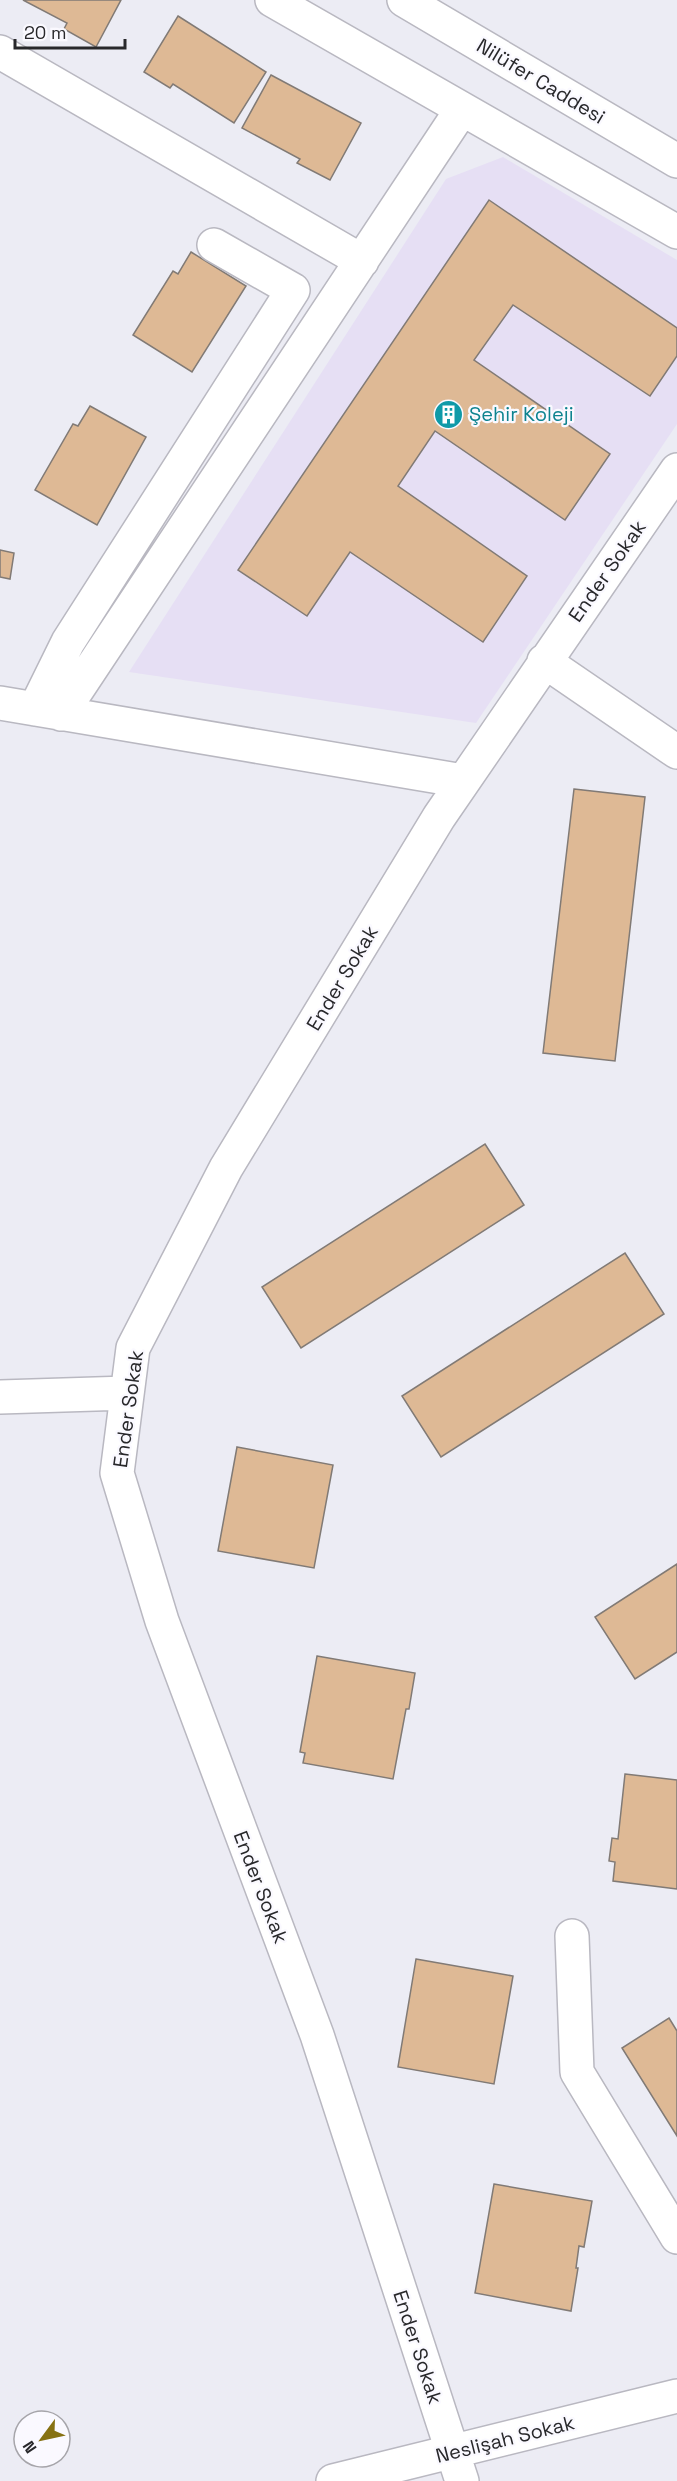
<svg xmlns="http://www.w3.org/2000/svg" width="677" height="2481" font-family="'Space Grotesk',sans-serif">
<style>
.education{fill:#e6dff4}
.building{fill:#deb995;stroke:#817a75;stroke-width:1.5}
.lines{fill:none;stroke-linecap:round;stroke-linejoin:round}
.minor-casing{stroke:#b9b8c1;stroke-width:36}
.minor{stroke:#fff;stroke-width:33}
.labels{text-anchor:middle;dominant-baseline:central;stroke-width:4.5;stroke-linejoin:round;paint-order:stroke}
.street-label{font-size:20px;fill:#28282b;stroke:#faf9ff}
.culture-label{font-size:20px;fill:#0d838f;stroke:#faf9ff;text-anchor:start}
</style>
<rect width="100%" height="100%" fill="#ececf4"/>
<path class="education" d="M503,157L677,260V424L476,723L129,672L446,179Z"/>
<path class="building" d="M23,0H121L96,47L64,29L67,23Z
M178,16L266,72L234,123L173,84L170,88L144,72Z
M271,75L361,123L330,180L297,163L300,159L242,128Z
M489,200L677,328V356L650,396L513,305L474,360L610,454L565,520L435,431L398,486L527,576L483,642L350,552L307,616L238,570Z
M191,252L246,286L192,372L133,335L173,271L178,274Z
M90,406L146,437L97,525L35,490L73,424L78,426Z
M0,550L14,553L10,579L0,577Z
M574,789L645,797L615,1061L543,1053Z
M485,1144L524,1205L301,1348L262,1287Z
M625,1253L664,1314L441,1457L402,1396Z
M237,1447L333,1465L314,1568L218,1551Z
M677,1564V1652L635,1679L595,1617Z
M317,1656L415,1673L409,1709H406L393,1779L303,1763L305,1753L300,1752Z
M625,1774L677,1780V1889L613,1881L615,1862L609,1861L612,1838L618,1839Z
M416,1959L513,1976L494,2084L398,2067Z
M669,2018L677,2031V2136L622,2048Z
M494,2184L592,2201L584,2247L579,2246L576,2268H578L571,2311L475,2293Z"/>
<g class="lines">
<defs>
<path id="minor" d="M272,0L677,232
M404,0L677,161
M0,52L362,261
M544,661L677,752
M0,703L463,781
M35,709L68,642L293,290L214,245
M61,714L462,109
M0,1397L127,1393
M572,1936L577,2072L677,2237
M333,2481L677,2396
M462,2481L317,2035L162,1621L117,1473L133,1348L226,1168L439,817L677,470"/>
</defs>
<use href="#minor" class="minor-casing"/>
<use href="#minor" class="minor"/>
</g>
<defs>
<symbol id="building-disc" viewBox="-11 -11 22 22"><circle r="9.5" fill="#0f9aa8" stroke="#faf9ff"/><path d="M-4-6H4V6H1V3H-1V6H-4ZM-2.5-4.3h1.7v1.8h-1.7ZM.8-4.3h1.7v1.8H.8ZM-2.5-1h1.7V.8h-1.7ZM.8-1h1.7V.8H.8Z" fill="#fff"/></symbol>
</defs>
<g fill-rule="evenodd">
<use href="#building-disc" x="432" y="398" width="33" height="33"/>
</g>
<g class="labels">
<g class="street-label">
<text transform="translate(541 81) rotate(31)">Nilüfer Caddesi</text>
<text transform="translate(607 571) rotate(-55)">Ender Sokak</text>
<text transform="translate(342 978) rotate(-59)">Ender Sokak</text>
<text transform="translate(128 1409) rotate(-82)">Ender Sokak</text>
<text transform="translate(261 1887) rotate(69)">Ender Sokak</text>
<text transform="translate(418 2347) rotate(72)">Ender Sokak</text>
<text transform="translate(505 2439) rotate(-14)">Neslişah Sokak</text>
</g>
<g class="culture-label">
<text x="469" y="414">Şehir Koleji</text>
</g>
</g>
<g transform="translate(42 2439) rotate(237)"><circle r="28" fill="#faf9ff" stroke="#a6a5aa" stroke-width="1.5"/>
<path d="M0-4.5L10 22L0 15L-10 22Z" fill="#867112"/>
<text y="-9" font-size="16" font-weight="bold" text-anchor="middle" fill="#28282b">N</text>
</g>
<path d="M15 39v9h110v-9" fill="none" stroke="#28282b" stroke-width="3"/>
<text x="24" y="39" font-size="18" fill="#28282b" stroke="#faf9ff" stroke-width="4.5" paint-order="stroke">20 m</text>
</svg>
